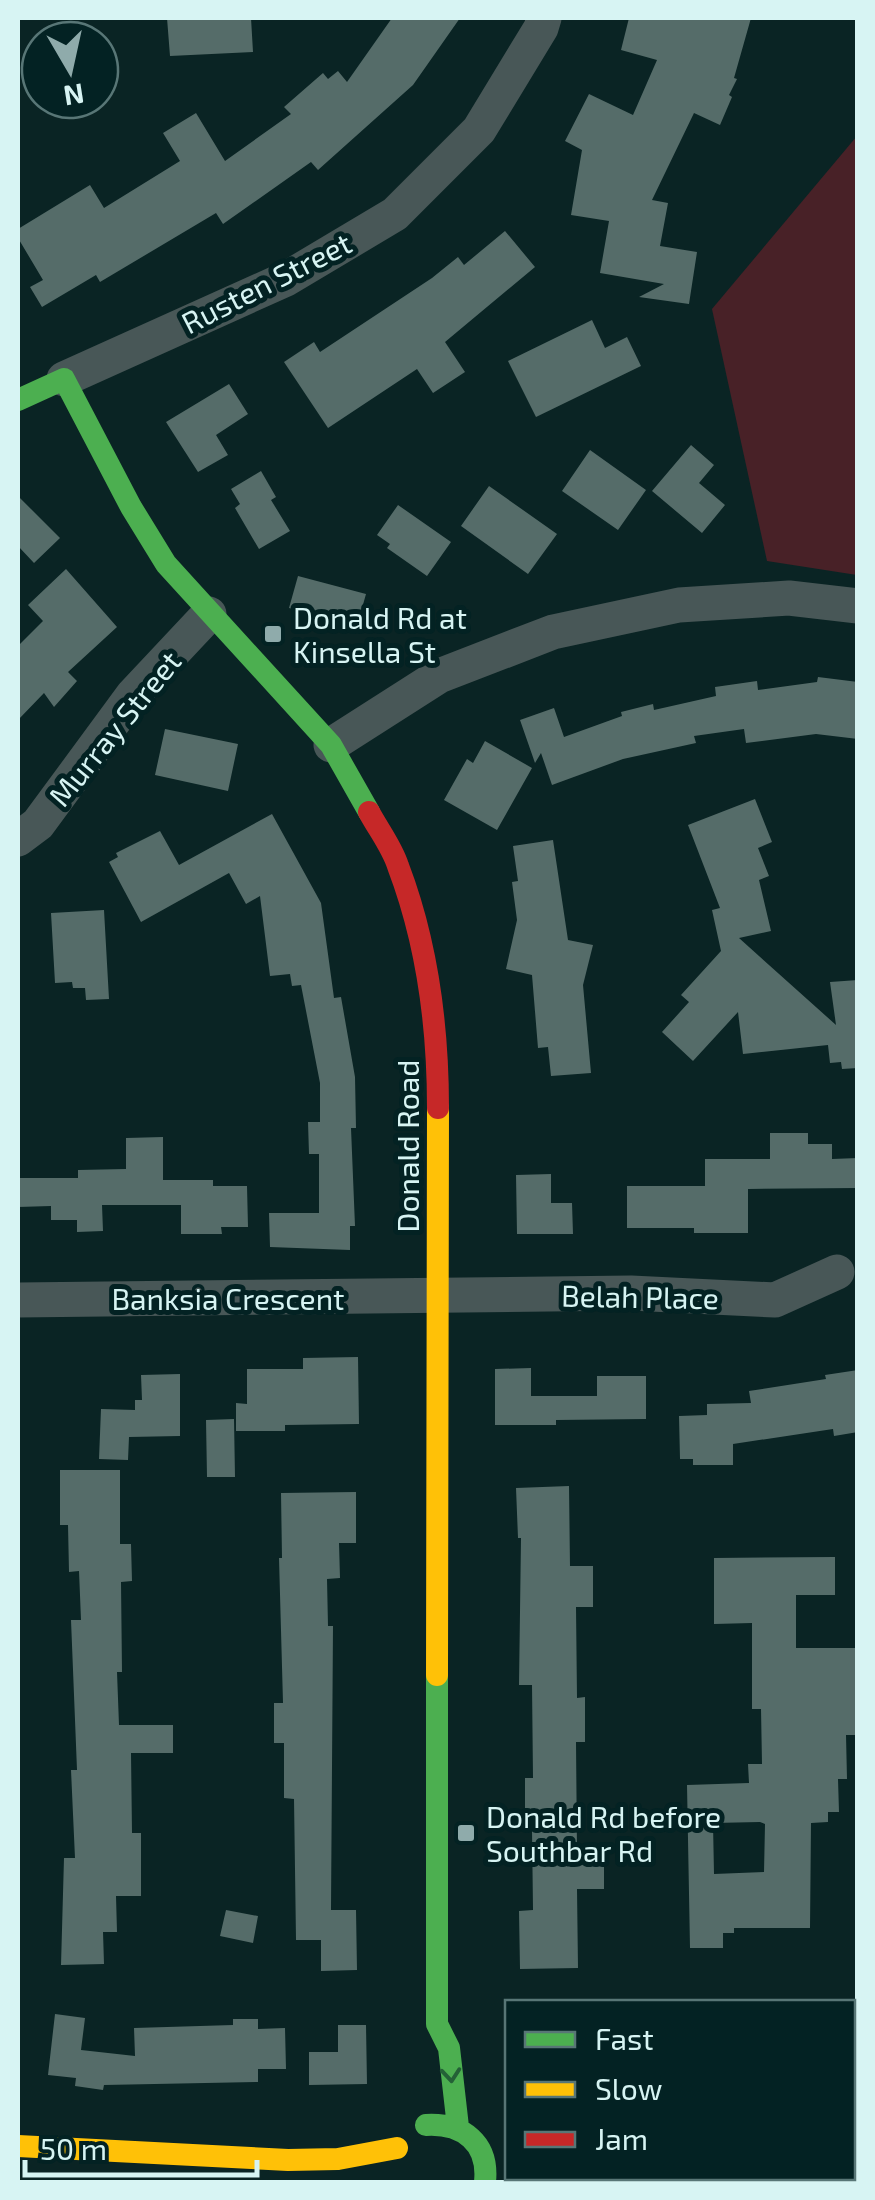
<svg xmlns="http://www.w3.org/2000/svg" width="875" height="2200" font-family="'Exo 2',sans-serif">
<style>
.green{fill:#482127}
.building{fill:#556c69;fill-rule:evenodd}
.lines{fill:none;stroke-linecap:round;stroke-linejoin:round}
.street{stroke:#485757;stroke-width:35}
.fast{stroke:#4caf50;stroke-width:22}
.slow{stroke:#ffc107;stroke-width:22}
.jam{stroke:#c62828;stroke-width:22}
.oneway{stroke:#246137}
.poi-dot{fill:#8fabab;stroke:#032223;stroke-width:4}
.labels{text-anchor:middle;dominant-baseline:central;stroke-width:10;stroke-linejoin:round;paint-order:stroke}
.street-label{font-size:30px;fill:#d7f4f3;stroke:#032223}
.poi-label{font-size:30px;fill:#d7f4f3;stroke:#032223;text-anchor:start}
</style>
<rect width="100%" height="100%" fill="#0a2424"/>
<path class="green" d="M857,136V575L767,561L712,309Z"/>
<path class="building" d="M167,18H251L253,52L170,56Z
M392,18H460L413,85L318,170L311,162L223,224L216,213L100,282L96,275L42,307L30,287L43,280L18,238V229L90,185L104,208L180,161L163,133L196,113L225,161L291,114L284,107L323,73L328,79L338,71L347,82Z
M629,18H751L734,78L737,79L729,95L732,97L720,125L694,113L652,200L668,203L660,246L697,252L689,304L639,297L664,284L600,273L609,221L571,215L582,150L565,141L589,94L633,115L657,60L621,50Z
M505,231L535,267L445,342L465,372L433,393L417,369L328,428L284,362L314,342L320,352L432,278L458,257L464,265Z
M592,320L605,348L627,337L641,366L536,417L508,361Z
M229,384L248,414L216,435L228,455L198,472L166,422Z
M691,445L714,465L699,483L725,505L702,533L652,491Z
M590,450L646,490L618,530L562,491Z
M261,471L276,497L271,500L290,531L259,549L235,508L240,504L231,489Z
M489,486L557,534L528,574L461,526Z
M18,496L60,538L34,563L18,546Z
M398,505L451,542L427,576L387,548L390,544L377,535Z
M66,569L117,627L68,672L77,681L54,707L44,693L18,720V646L43,621L28,605Z
M298,576L366,594L357,626L289,608Z
M818,677L858,682V739L816,734L746,743L744,729L694,736L696,743L623,759L552,785L541,753L535,763L520,720L554,708L564,737L622,716L621,712L653,704L654,710L716,696L715,687L757,681L758,690L817,682Z
M165,729L238,744L228,791L155,775Z
M485,741L532,768L497,830L444,800L467,759L473,763Z
M755,799L772,842L758,848L769,876L759,880L771,931L739,938L836,1025L830,982L858,980V1068L842,1069L841,1062L830,1063L828,1045L743,1054L738,1012L693,1061L662,1032L689,1002L681,995L721,951L712,910L720,908L688,825Z
M272,814L321,903L334,998L341,997L355,1077L356,1128H351L355,1226H350V1250L270,1247L269,1213H319V1154H309L308,1122H320V1083L301,985L292,986L290,974L270,976L260,896L246,904L229,873L141,922L109,862L118,857L116,853L160,831L179,865Z
M553,840L568,940L593,945L583,985L591,1073L551,1076L548,1047L538,1048L532,975L506,969L517,920L512,882L518,881L513,846Z
M104,910L109,999L86,1000L85,988H73L72,982L55,983L51,913Z
M770,1133H808V1144H832V1159L858,1158V1188L748,1189V1233H694V1228H627V1186H705V1159H770Z
M163,1137V1180H213V1186H247L248,1227H221L222,1234H181V1205H102L103,1231L77,1232V1220H51V1206L18,1207V1178H78V1170L126,1169V1138Z
M551,1174V1203H572L573,1234H517L516,1175Z
M358,1357L359,1424L285,1425V1431H236V1403L247,1404V1369H303V1358Z
M531,1368V1396H597V1376H646V1419L556,1420V1425H495V1369Z
M858,1370V1432L834,1436L833,1429L733,1444V1465H693V1459H680L679,1416L707,1415V1404L751,1403L749,1391L826,1379L825,1375Z
M180,1374V1436L129,1437L128,1460L99,1459L101,1409L135,1410V1400H142L141,1375Z
M234,1419L235,1477H207L206,1420Z
M60,1470H120V1544H131L132,1581L121,1582L122,1672H117L119,1725H173V1753H131L132,1833H141V1896H116L117,1932H103L104,1964L61,1965L64,1858H75L71,1770H77L71,1620H81L79,1571L69,1572L68,1525H60Z
M569,1486L570,1566H593V1607H576L577,1698L585,1697V1742H576L577,1850H604V1889H577L578,1968L520,1969L519,1911L533,1910L532,1830H525V1778H533L532,1685H519L521,1538H518L516,1488Z
M356,1492V1543H339L340,1578L327,1579L328,1626H333L331,1910H356L357,1970L321,1971V1940H296L294,1799L284,1798V1743H274V1703H283L279,1558H282L281,1493Z
M835,1557V1595H796V1648H856L855,1735H846L847,1779H838L839,1812H828V1822L811,1823L810,1928H734V1933H723V1948H690L687,1785L749,1783L748,1764H762L761,1709H752V1623L714,1624V1558ZM760,1822L765,1824L764,1872L714,1874L713,1823Z
M226,1910L258,1916L253,1943L220,1936Z
M55,2014L85,2018L81,2050L135,2056L134,2028L233,2025V2019H258V2029L285,2028L286,2069H258V2082L104,2085L103,2090L75,2086L76,2078L48,2075Z
M338,2025H366L367,2084L309,2085V2052H338Z"/>
<g class="lines">
<path class="street" d="M64,379L286,279L395,214L479,130L541,28L544,18
M331,745L439,676L553,632L679,605L789,598L858,606
M18,839L38,824L133,695L209,614
M18,1300L631,1293L775,1300L837,1272"/>
<path class="fast" d="M18,400L64,379L131,507L166,564L331,745L369,812
M437,1675V2024L449,2048L458,2127
M426,2125C463,2123 489,2143 485,2182"/>
<path class="slow" d="M437,1675L438,1108
M18,2146L288,2160L338,2159L397,2148
M852,2150H858"/>
<path class="jam" d="M369,812C378,829 392,847 398,866C427,942 438,1027 438,1108
M527,2182H645"/>
</g>
<defs><path id="oneway-chevron" d="M-2-3.5L2.5 0L-2 3.5" fill="none" stroke-width="1.6" stroke-linecap="round" stroke-linejoin="round" transform="scale(2.5)"/></defs>
<use class="oneway" href="#oneway-chevron" transform="translate(451 2075) rotate(85)"/>
<g class="poi-dot">
<rect x="263" y="624" width="20" height="20" rx="5"/>
<rect x="456" y="1823" width="20" height="20" rx="5"/>
</g>
<g class="labels">
<g class="street-label">
<text transform="translate(266 282) rotate(-27)">Rusten Street</text>
<text transform="translate(114 728) rotate(-51)">Murray Street</text>
<text transform="translate(407 1146) rotate(-90)">Donald Road</text>
<text transform="translate(640 1296) rotate(1)">Belah Place</text>
<text x="228" y="1298">Banksia Crescent</text>
</g>
<g class="poi-label">
<text x="293" y="617">Donald Rd at<tspan x="293" dy="34">Kinsella St</tspan></text>
<text x="486" y="1816">Donald Rd before<tspan x="486" dy="34">Southbar Rd</tspan></text>
</g>
</g>
<rect width="875" height="2200" fill="none" stroke="#d7f4f3" stroke-width="40"/>
<rect x="505" y="2000" width="350" height="180" fill="#032223" stroke="#587676" stroke-width="2.5"/>
<rect x="525" y="2032" width="50" height="15" fill="#4caf50" stroke="#587676" stroke-width="2.5"/>
<text x="595" y="2050" font-size="30" fill="#d7f4f3">Fast</text>
<rect x="525" y="2082" width="50" height="15" fill="#ffc107" stroke="#587676" stroke-width="2.5"/>
<text x="595" y="2100" font-size="30" fill="#d7f4f3">Slow</text>
<rect x="525" y="2132" width="50" height="15" fill="#c62828" stroke="#587676" stroke-width="2.5"/>
<text x="595" y="2150" font-size="30" fill="#d7f4f3">Jam</text>
<g transform="translate(70 70) rotate(171)"><circle r="48" fill="#032223" stroke="#587676" stroke-width="2.5"/>
<path d="M0-8L18 38L0 25L-18 38Z" fill="#8fabab"/>
<text y="-15" font-size="28" font-weight="bold" text-anchor="middle" fill="#d7f4f3">N</text>
</g>
<path d="M25 2160v15h232v-15" fill="none" stroke="#d7f4f3" stroke-width="5"/>
<text x="40" y="2160" font-size="30" fill="#d7f4f3" stroke="#032223" stroke-width="8" paint-order="stroke">50 m</text>
</svg>
